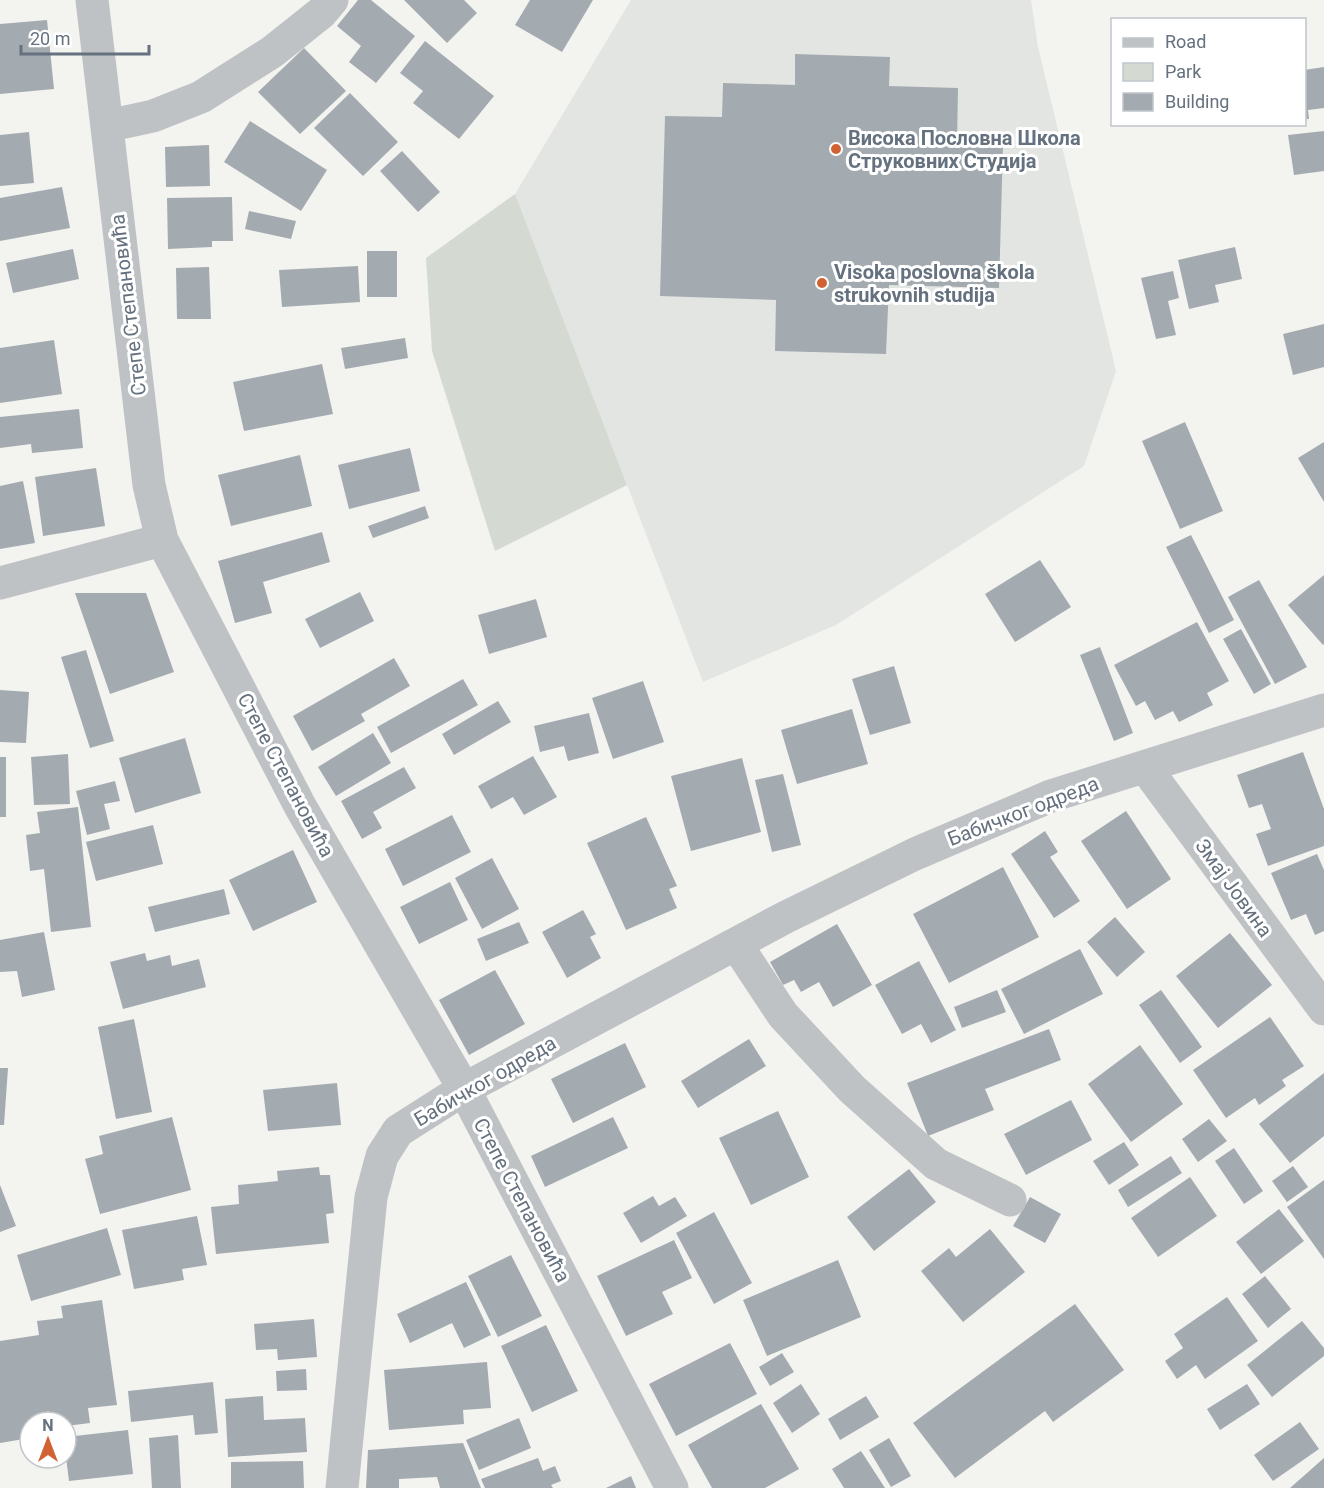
<svg xmlns="http://www.w3.org/2000/svg" width="1324" height="1488" font-family="Roboto,sans-serif">
<style>
.built{fill:#e3e5e3}
.green{fill:#d4dad1}
.building{fill:#a4abb0}
.lines{fill:none;stroke-linecap:round;stroke-linejoin:round}
.minor{stroke:#bfc2c5;stroke-width:33}
.poi-dot{fill:#d06233;stroke:#fff;stroke-width:2}
.labels{text-anchor:middle;dominant-baseline:central;stroke-width:6;stroke-linejoin:round;paint-order:stroke}
.poi-label{font-size:20px;font-weight:bold;fill:#65717e;stroke:#fff;text-anchor:start}
.street-label{font-size:20px;fill:#65717e;stroke:#fff}
</style>
<rect width="100%" height="100%" fill="#f3f3f0"/>
<path class="built" d="M631,0H1031L1038,47L1116,371L1084,466L836,625L703,682L515,194Z"/>
<path class="green" d="M515,194L627,485L495,551L432,351L426,258Z"/>
<path class="building" d="M358,0H371L415,36L376,83L349,62L361,46L337,26Z
M404,0H464L477,13L447,43Z
M530,0H593L562,52L515,25Z
M47,20L54,89L0,94V24Z
M425,41L494,96L459,139L413,103L423,91L400,73Z
M304,48L346,91L300,134L258,92Z
M795,54L890,57L889,86L958,88L957,144L1003,145L999,288L889,285L886,354L775,351L776,300L660,296L665,116L722,117L723,83L795,85Z
M1324,67V108L1308,110L1309,119H1304V70Z
M350,93L398,142L363,176L314,128Z
M250,121L327,170L301,211L224,162Z
M1324,131V171L1294,175L1288,135Z
M29,132L34,183L0,186V135Z
M209,145L210,186L166,187L165,147Z
M402,151L440,192L418,212L380,171Z
M62,187L70,228L0,241V198Z
M232,197L233,241H212V247L168,249L167,198Z
M249,211L296,221L291,239L245,229Z
M1235,247L1242,279L1215,285L1219,302L1189,309L1178,260Z
M73,249L79,279L13,293L6,263Z
M367,251H397V297H367Z
M358,266L360,302L282,307L279,270Z
M209,267L211,319H177L176,268Z
M1173,271L1179,298L1168,301L1176,335L1156,339L1141,278Z
M1324,324V367L1293,375L1283,334Z
M405,338L408,358L345,369L341,348Z
M54,340L62,394L0,403V348Z
M322,364L333,414L244,431L233,382Z
M79,409L83,448L32,453L31,444L0,448V417Z
M1185,422L1223,511L1180,529L1142,441Z
M1324,442V502L1298,458Z
M410,448L420,491L349,509L338,465Z
M300,455L312,506L231,526L218,475Z
M96,468L105,526L43,536L35,477Z
M23,481L35,543L0,549V486Z
M425,506L429,518L373,538L368,526Z
M322,532L330,562L263,582L272,613L235,623L218,561Z
M1191,535L1234,620L1209,633L1166,547Z
M1040,560L1071,607L1015,642L985,594Z
M1324,575V644L1323,645L1288,605Z
M1259,580L1307,667L1275,684L1228,597Z
M360,592L374,621L320,648L305,619Z
M75,593H146L174,672L110,694Z
M536,599L547,637L489,654L478,615Z
M1197,622L1229,681L1207,693L1213,705L1179,722L1173,711L1155,720L1145,701L1136,706L1114,665Z
M1241,629L1271,684L1254,694L1223,639Z
M1100,647L1133,733L1114,741L1080,655Z
M86,650L114,741L90,748L61,657Z
M394,658L410,686L361,714L365,721L312,751L293,716Z
M894,666L911,723L870,735L852,679Z
M463,679L478,705L391,753L377,727Z
M643,681L664,742L613,759L592,698Z
M0,690L29,692L26,743L0,742Z
M498,701L511,722L454,755L442,734Z
M852,709L868,764L797,784L781,730Z
M589,713L599,753L568,761L564,746L540,752L534,726Z
M373,733L391,763L336,796L318,767Z
M185,738L201,793L135,813L119,758Z
M1303,752L1324,809V846L1268,866L1256,834L1271,829L1262,804L1249,808L1237,775Z
M68,754L70,804L34,805L31,757Z
M533,756L557,797L524,815L513,797L491,809L478,786Z
M0,757H6V817H0Z
M742,758L761,832L691,851L671,776Z
M404,767L416,788L373,812L382,828L362,839L341,801Z
M783,774L801,845L772,852L755,780Z
M115,781L120,801L104,804L110,829L87,835L76,791Z
M78,807L91,927L51,932L44,869L30,871L26,835L40,833L37,812Z
M1126,811L1171,879L1127,909L1081,841Z
M452,815L471,852L403,886L385,849Z
M646,817L677,886L669,889L677,908L626,930L587,843Z
M153,825L163,864L96,881L86,842Z
M1045,831L1058,852L1050,857L1080,901L1054,918L1011,854Z
M293,850L317,902L253,931L229,880Z
M1317,854L1324,870V931L1315,935L1306,914L1291,920L1271,873Z
M492,858L519,909L482,929L455,878Z
M1003,867L1039,937L949,983L913,914Z
M450,882L468,920L419,944L400,907Z
M224,889L230,914L155,932L148,907Z
M583,910L596,934L590,937L601,958L567,978L542,932Z
M1115,917L1145,952L1117,977L1087,942Z
M519,922L529,943L486,961L477,939Z
M837,924L872,985L833,1007L819,982L801,992L794,980L783,985L770,962Z
M44,932L55,990L22,997L17,971L0,972V940Z
M1230,933L1272,985L1218,1028L1176,976Z
M1080,949L1103,994L1024,1034L1001,989Z
M145,953L147,961L170,955L172,966L199,959L206,987L123,1009L110,962Z
M919,961L956,1030L931,1043L921,1024L902,1034L875,985Z
M495,970L525,1024L469,1055L439,1000Z
M997,990L1006,1012L962,1028L954,1007Z
M1161,990L1202,1047L1180,1063L1139,1005Z
M1270,1017L1304,1066L1282,1080L1286,1086L1259,1105L1255,1098L1226,1118L1193,1070Z
M134,1019L152,1112L116,1119L98,1027Z
M1049,1029L1061,1060L985,1089L994,1110L928,1136L907,1083Z
M749,1039L766,1066L698,1108L681,1081Z
M625,1043L646,1087L573,1123L551,1079Z
M1140,1045L1183,1104L1131,1142L1088,1084Z
M0,1068H8L4,1125H0Z
M1324,1073V1136L1290,1163L1259,1124Z
M337,1083L341,1125L268,1131L263,1090Z
M1071,1100L1092,1140L1026,1175L1004,1134Z
M778,1111L809,1177L751,1205L719,1138Z
M172,1117L191,1190L100,1214L85,1159L103,1154L99,1136Z
M613,1117L628,1148L545,1187L531,1156Z
M1209,1119L1227,1141L1198,1162L1182,1139Z
M1124,1142L1139,1165L1109,1185L1093,1161Z
M1234,1148L1263,1191L1244,1204L1215,1161Z
M1171,1156L1182,1173L1128,1207L1118,1190Z
M1293,1166L1308,1187L1287,1202L1272,1181Z
M319,1167L320,1175H330L334,1213L326,1214L329,1243L216,1254L211,1207L239,1204L238,1185L278,1181L277,1171Z
M909,1169L936,1202L874,1251L847,1217Z
M1190,1177L1217,1216L1158,1257L1131,1218Z
M1324,1180V1259L1287,1207Z
M0,1185L16,1226L0,1232Z
M653,1196L659,1206L675,1197L687,1216L641,1243L623,1213Z
M1030,1197L1061,1214L1045,1243L1013,1226Z
M1279,1209L1304,1241L1261,1274L1236,1242Z
M714,1212L752,1283L714,1304L676,1233Z
M197,1216L207,1265L182,1269L184,1280L134,1289L122,1230Z
M107,1228L121,1275L31,1301L17,1255Z
M990,1229L1025,1272L963,1322L921,1271L949,1248L956,1257Z
M674,1240L692,1278L662,1292L673,1314L626,1336L597,1276Z
M511,1255L542,1316L498,1337L468,1276Z
M838,1260L861,1317L767,1356L743,1300Z
M1265,1276L1291,1309L1268,1328L1242,1294Z
M466,1282L491,1335L464,1348L452,1323L410,1343L397,1314Z
M1227,1297L1258,1341L1205,1379L1196,1365L1177,1379L1165,1361L1183,1348L1174,1334Z
M102,1300L117,1405L88,1408L90,1423L66,1426V1422H30V1438L0,1443V1341L39,1335L37,1321L63,1318L61,1306Z
M1075,1304L1124,1370L1053,1422L1045,1411L955,1478L913,1423Z
M314,1319L317,1357L278,1360L277,1349L256,1350L254,1324Z
M1302,1321L1324,1348V1356L1272,1397L1247,1365Z
M546,1325L578,1391L532,1412L501,1346Z
M730,1343L757,1394L676,1436L649,1384Z
M782,1353L794,1372L770,1386L759,1367Z
M487,1362L491,1408L463,1410L464,1424L389,1430L384,1370Z
M306,1369L307,1390L277,1391L276,1371Z
M213,1382L218,1433L195,1435L193,1415L131,1422L128,1391Z
M801,1384L820,1414L792,1433L773,1403Z
M1247,1384L1260,1404L1220,1430L1207,1409Z
M263,1396L264,1420L305,1418L307,1452L228,1457L225,1399Z
M866,1396L879,1417L840,1440L828,1419Z
M761,1404L799,1469L765,1488H712L688,1445Z
M519,1418L531,1448L479,1470L466,1440Z
M1300,1422L1319,1449L1273,1481L1254,1455Z
M128,1430L133,1474L69,1481L66,1457V1437Z
M178,1435L181,1488H152L149,1438Z
M889,1438L911,1476L891,1487L869,1450Z
M463,1443L481,1488H440L437,1477L399,1479V1488H366L368,1450Z
M861,1451L885,1488H844L832,1469Z
M538,1458L543,1471L555,1466L561,1481L551,1485L553,1488H485L481,1479Z
M1324,1458V1488H1290Z
M303,1461L304,1488H231V1462Z
M631,1476L636,1488H606Z"/>
<g class="lines">
<path class="minor" d="M92,0L149,485L162,540L300,806L464,1089L672,1488
M107,126L153,116L201,97L272,52L321,13L332,0
M0,583L162,540
M1145,767L1324,1009
M736,944L783,1015L852,1089L936,1164L1010,1200
M342,1488L371,1197L382,1156L398,1131L464,1089L786,917L915,854L1051,796L1324,710"/>
</g>
<g class="poi-dot">
<circle cx="836" cy="149" r="6"/>
<circle cx="822" cy="283" r="6"/>
</g>
<g class="labels">
<g class="poi-label">
<text x="848" y="138">Висока Пословна Школа<tspan x="848" dy="23">Струковних Студија</tspan></text>
<text x="834" y="272">Visoka poslovna škola<tspan x="834" dy="23">strukovnih studija</tspan></text>
</g>
<g class="street-label">
<text transform="translate(128 305) rotate(-97)">Степе Степановића</text>
<text transform="translate(286 775) rotate(62)">Степе Степановића</text>
<text transform="translate(1023 811) rotate(-21)">Бабичког одреда</text>
<text transform="translate(1234 888) rotate(54)">Змај Јовина</text>
<text transform="translate(485 1081) rotate(-30)">Бабичког одреда</text>
<text transform="translate(522 1200) rotate(62)">Степе Степановића</text>
</g>
</g>
<rect x="1111" y="18" width="195" height="108" fill="#ffffff" stroke="#c1c6cb" stroke-width="1.5"/>
<rect x="1123" y="38" width="30" height="9" fill="#bfc2c5" stroke="#c1c6cb" stroke-width="1.5"/>
<text x="1165" y="48" font-size="18" fill="#65717e">Road</text>
<rect x="1123" y="63" width="30" height="18" fill="#d4dad1" stroke="#c1c6cb" stroke-width="1.5"/>
<text x="1165" y="78" font-size="18" fill="#65717e">Park</text>
<rect x="1123" y="93" width="30" height="18" fill="#a4abb0" stroke="#c1c6cb" stroke-width="1.5"/>
<text x="1165" y="108" font-size="18" fill="#65717e">Building</text>
<g transform="translate(48 1440)"><circle r="28" fill="#ffffff" stroke="#c1c6cb" stroke-width="1.5"/>
<path d="M0-4.5L10 22L0 15L-10 22Z" fill="#d06233"/>
<text y="-9" font-size="16" font-weight="bold" text-anchor="middle" fill="#65717e">N</text>
</g>
<path d="M21 45v9h128v-9" fill="none" stroke="#65717e" stroke-width="3"/>
<text x="30" y="45" font-size="18" fill="#65717e" stroke="#ffffff" stroke-width="4.5" paint-order="stroke">20 m</text>
</svg>
